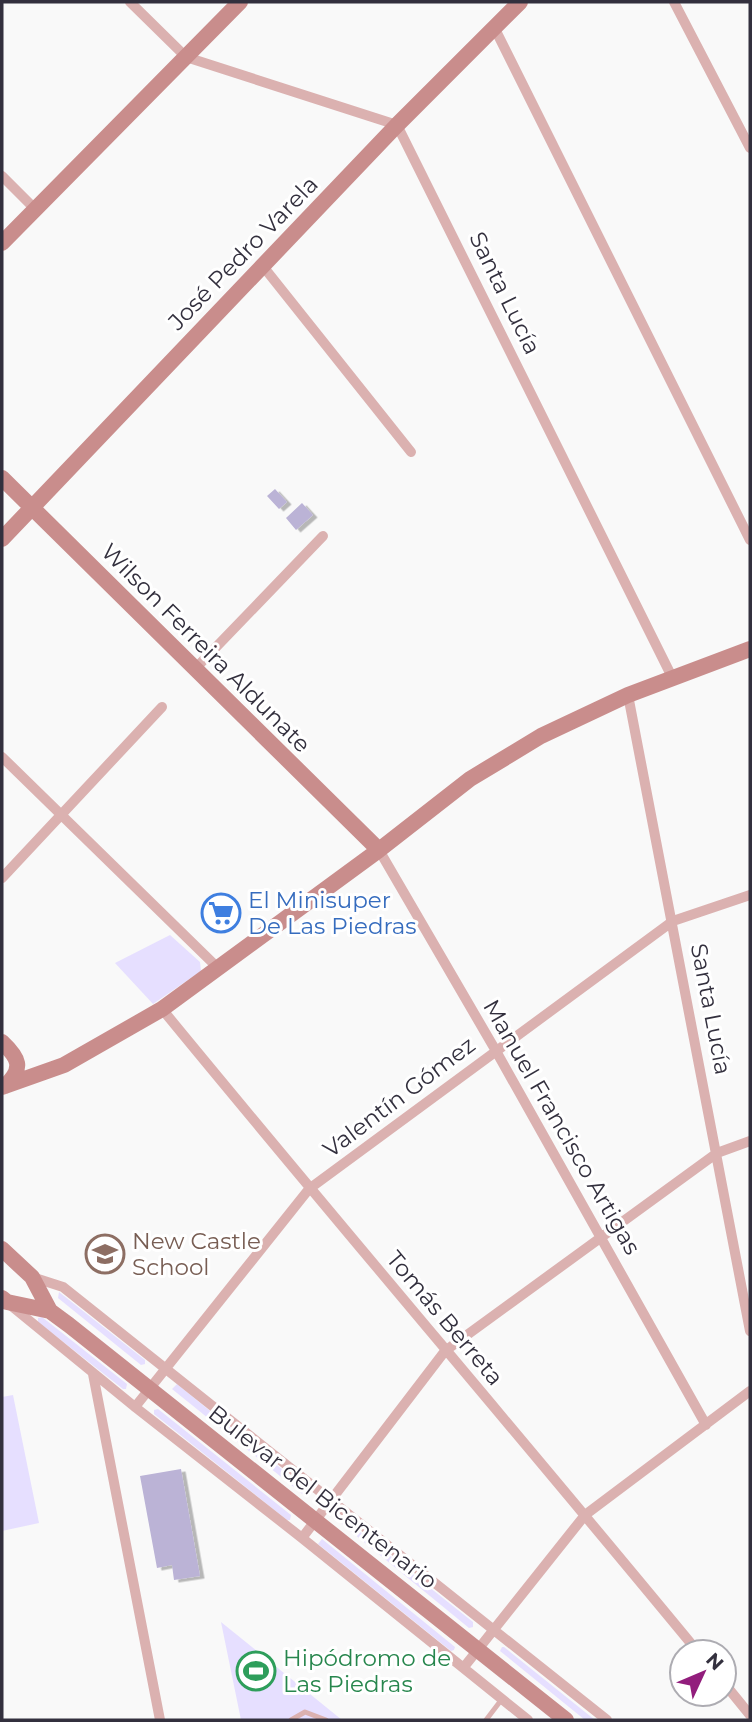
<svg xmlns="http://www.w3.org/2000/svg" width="752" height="1722" font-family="Montserrat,sans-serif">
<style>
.green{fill:#e6dfff}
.building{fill:#bbb3d6;filter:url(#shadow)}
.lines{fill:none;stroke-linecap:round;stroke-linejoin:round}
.lane{stroke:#dbb1b0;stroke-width:5}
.street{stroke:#dbb1b0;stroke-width:10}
.secondary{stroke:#c98d8c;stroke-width:16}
.labels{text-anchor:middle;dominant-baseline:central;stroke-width:6;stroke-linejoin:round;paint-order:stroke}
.street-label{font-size:23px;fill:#33303e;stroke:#fff}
.shop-label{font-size:23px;fill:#366cbe;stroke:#fff;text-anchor:start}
.education-label{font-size:23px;fill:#785e54;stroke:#fff;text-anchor:start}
.leisure-label{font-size:23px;fill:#27864d;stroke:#fff;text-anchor:start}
</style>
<defs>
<filter id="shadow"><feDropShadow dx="4.5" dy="2.5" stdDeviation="0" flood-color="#0004"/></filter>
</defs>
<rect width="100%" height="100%" fill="#f9f9f9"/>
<path class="green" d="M170,935L200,962L201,971L153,1004L115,963Z
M59,1292L145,1360V1364L141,1365L58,1298Z
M42,1317L127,1384L126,1389H123L38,1322V1318Z
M177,1384L310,1492L309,1496L306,1497L172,1389Z
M13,1395L39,1523L2,1531V1397Z
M158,1409L291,1515L290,1520H287L154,1414V1410Z
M345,1520L473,1622V1627L469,1628L342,1524V1521Z
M322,1539L455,1647L454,1650L451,1651L318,1544Z
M221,1622L342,1720H241Z
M502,1647H504L595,1720H585L500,1651Z"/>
<path class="building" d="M275,489L287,502L279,509L267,496Z
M302,503L313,515L296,530L286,518Z
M181,1469L200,1576L174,1580L172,1565L157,1568L140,1476Z"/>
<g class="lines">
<path class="lane" d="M291,1720L305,1712L326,1720
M486,1720L502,1699"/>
<path class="street" d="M130,2L186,57L397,125L673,679
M674,2L750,148
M495,29L750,540
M2,176L35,209
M262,265L411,452
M194,670L323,536
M628,695L750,1331
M2,757L218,968
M379,850L496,1051L706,1425
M2,878L162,707
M162,1009C339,1225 521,1437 698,1652
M32,1277L63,1287L607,1720
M9,1304L135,1407L302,1538L528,1720
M93,1374L160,1720
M135,1407L309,1189L673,921L750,895
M302,1538L445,1351L717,1153L750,1141
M464,1667L585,1515L750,1391
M724,1683L750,1715"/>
<path class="secondary" d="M2,243L240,2
M2,478L379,850
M2,539L397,125L520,2
M2,1042C18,1057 25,1068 5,1086
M2,1087L64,1065L162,1009L379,850L470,779L541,736L628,695L750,649
M2,1249L32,1277L50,1311
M2,1298L7,1302L50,1311L69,1325L566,1720"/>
</g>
<defs>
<symbol id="supermarket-ring" viewBox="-11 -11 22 22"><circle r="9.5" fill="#fff" stroke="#3f7fe0" stroke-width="1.5"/><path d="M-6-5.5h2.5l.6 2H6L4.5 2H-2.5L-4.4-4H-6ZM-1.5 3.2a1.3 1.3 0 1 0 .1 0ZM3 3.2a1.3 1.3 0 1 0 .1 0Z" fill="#3f7fe0"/></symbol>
<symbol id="school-ring" viewBox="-11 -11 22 22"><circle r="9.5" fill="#fff" stroke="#8d6e63" stroke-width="1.5"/><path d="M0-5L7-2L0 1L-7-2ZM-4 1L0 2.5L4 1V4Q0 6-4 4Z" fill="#8d6e63"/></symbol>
<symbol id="stadium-ring" viewBox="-11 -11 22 22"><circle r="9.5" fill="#fff" stroke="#2e9e5b" stroke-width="1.5"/><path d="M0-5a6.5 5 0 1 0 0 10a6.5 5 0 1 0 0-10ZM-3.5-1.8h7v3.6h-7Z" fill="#2e9e5b"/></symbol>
</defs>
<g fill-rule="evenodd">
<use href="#supermarket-ring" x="199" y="891" width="44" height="44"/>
<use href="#school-ring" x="83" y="1232" width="44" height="44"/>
<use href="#stadium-ring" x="234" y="1649" width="44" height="44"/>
</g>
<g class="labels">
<g class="street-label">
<text transform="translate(243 253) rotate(-46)">José Pedro Varela</text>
<text transform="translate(505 293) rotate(64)">Santa Lucía</text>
<text transform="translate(206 648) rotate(45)">Wilson Ferreira Aldunate</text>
<text transform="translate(711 1009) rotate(79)">Santa Lucía</text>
<text transform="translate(399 1097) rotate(-37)">Valentín Gómez</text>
<text transform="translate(562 1127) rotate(60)">Manuel Francisco Artigas</text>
<text transform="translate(445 1318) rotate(50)">Tomás Berreta</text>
<text transform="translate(323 1497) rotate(38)">Bulevar del Bicentenario</text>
</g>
<g class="shop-label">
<text x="248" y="900">El Minisuper<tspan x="248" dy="26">De Las Piedras</tspan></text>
</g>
<g class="education-label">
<text x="132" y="1241">New Castle<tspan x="132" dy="26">School</tspan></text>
</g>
<g class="leisure-label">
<text x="283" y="1658">Hipódromo de<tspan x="283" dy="26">Las Piedras</tspan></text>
</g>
</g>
<rect width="752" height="1722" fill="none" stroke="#33303e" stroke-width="7"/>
<g transform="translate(703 1673) rotate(46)"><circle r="33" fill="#ffffff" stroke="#adacb2" stroke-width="2"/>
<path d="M0-5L12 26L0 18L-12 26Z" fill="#921d7c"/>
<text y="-10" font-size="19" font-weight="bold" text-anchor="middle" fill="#33303e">N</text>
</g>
</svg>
